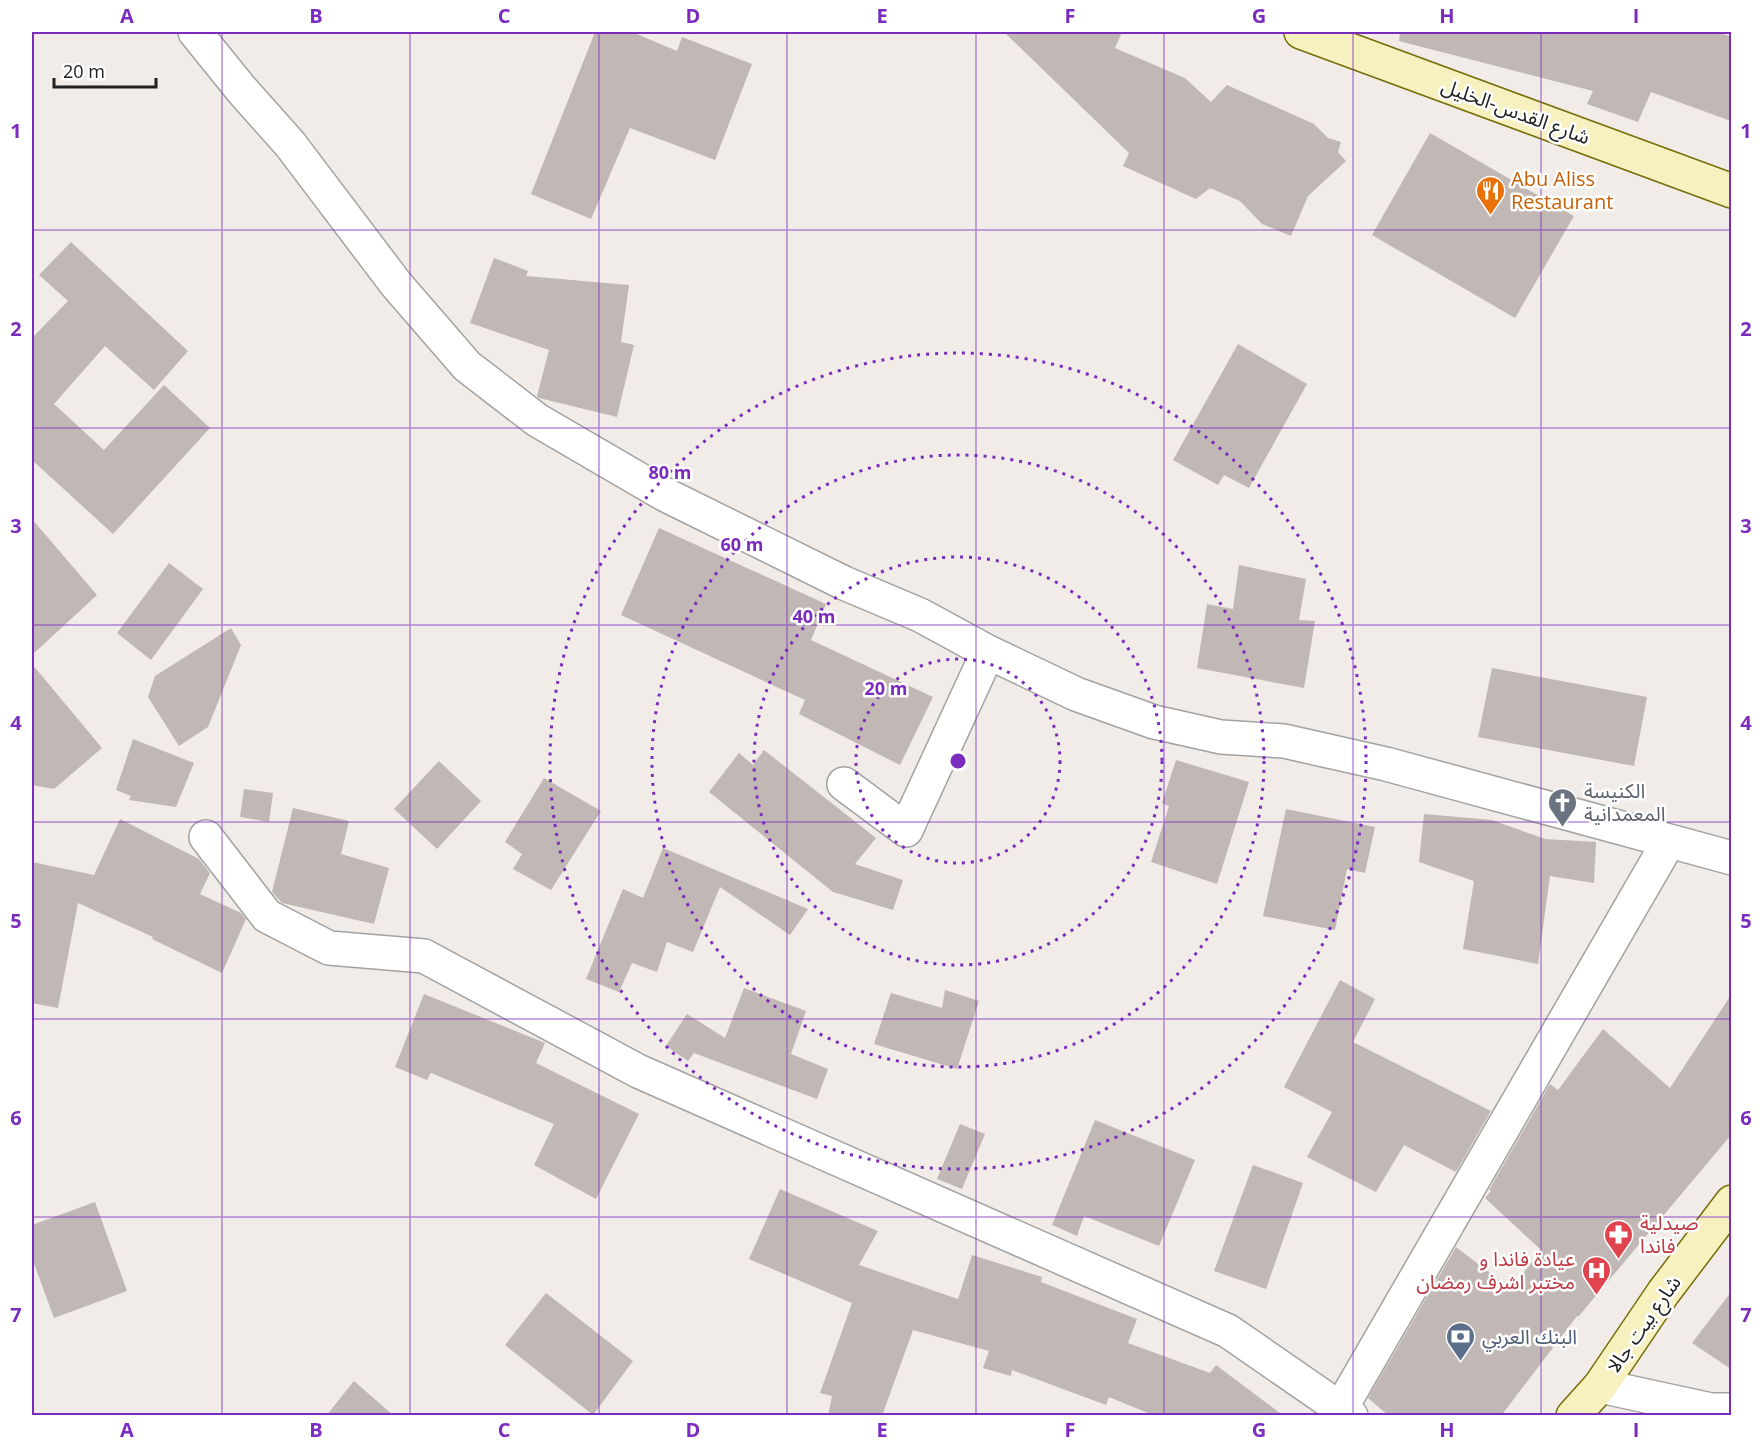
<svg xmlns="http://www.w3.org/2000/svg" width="1763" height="1447" font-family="'Open Sans','Noto Sans Arabic',sans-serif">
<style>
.building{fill:#c1b7b4}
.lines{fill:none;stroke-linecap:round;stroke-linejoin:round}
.street-casing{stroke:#a2a2a2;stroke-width:36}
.secondary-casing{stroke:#766e09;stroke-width:36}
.street{stroke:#fff;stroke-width:33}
.secondary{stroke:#f7f0bf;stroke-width:33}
.grid{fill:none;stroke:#7b2cbf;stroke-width:1.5;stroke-opacity:0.55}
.ring{fill:none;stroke:#7b2cbf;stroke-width:3;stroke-dasharray:3 6}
.labels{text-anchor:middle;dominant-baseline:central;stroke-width:5;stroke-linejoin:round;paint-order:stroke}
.street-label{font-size:20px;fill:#212121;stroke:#fff}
.food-label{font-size:20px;fill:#c56008;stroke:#fff;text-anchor:start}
.worship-label{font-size:20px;fill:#5b616d;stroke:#fff;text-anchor:start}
.health-label{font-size:20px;fill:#be3a42;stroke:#fff;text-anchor:start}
.service-label{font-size:20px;fill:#4e5e75;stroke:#fff;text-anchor:start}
.centre{fill:#7b2cbf;stroke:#fff;stroke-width:3}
.ring-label{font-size:18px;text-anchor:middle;font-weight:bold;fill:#7b2cbf;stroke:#fff;stroke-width:5;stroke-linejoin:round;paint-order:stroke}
.neatline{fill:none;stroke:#7b2cbf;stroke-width:2}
.grid-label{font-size:20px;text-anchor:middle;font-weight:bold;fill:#7b2cbf}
</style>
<rect width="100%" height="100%" fill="#f1ece8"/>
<path class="building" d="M595,32H632L677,51L682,37L752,64L715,160L630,128L591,219L531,194Z
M1004,32H1122L1115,48L1185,78L1211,102L1227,85L1314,124L1328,138L1341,142L1338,152L1346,161L1308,196L1291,236L1262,224L1240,201L1210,188L1196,199L1123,166L1129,153Z
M1400,32H1718L1731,37V121L1651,92L1638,122L1587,104L1593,91L1399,41Z
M1430,133L1574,216L1515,318L1372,235Z
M71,242L188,351L154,390L105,346L54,404L104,450L164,385L210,428L113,534L32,460V338L68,301L39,275Z
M494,258L528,271L526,276L629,285L621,342L634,345L617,417L539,398L537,396L549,350L470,323Z
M1238,344L1307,384L1249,488L1224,475L1218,485L1173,460Z
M32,519L97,595L32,655Z
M659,528L826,604L811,640L933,697L900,765L799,714L805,700L621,615Z
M169,563L203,589L151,660L117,633Z
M1239,565L1306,579L1299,620L1315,621L1304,688L1197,668L1207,604L1233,609Z
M231,628L241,645L208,727L179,746L148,697L155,676Z
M32,664L102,748L54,789L32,785Z
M1492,668L1647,697L1634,766L1478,737Z
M133,739L194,763L176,807L129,800L131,796L116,790Z
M764,750L876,838L855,864L903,880L893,910L833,892L709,792L739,753L753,765Z
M1176,760L1249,782L1217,884L1151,862L1169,806L1162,803Z
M439,761L481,801L437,849L394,809Z
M544,778L601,811L551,890L513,869L522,854L505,842Z
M244,789L273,793L269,822L240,817Z
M293,808L349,821L341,854L389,868L374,924L282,903L272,892Z
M1286,809L1375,827L1365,873L1347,869L1335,930L1263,916Z
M1424,814L1492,820L1545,839L1596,842L1594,883L1550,876L1538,964L1463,949L1474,881L1419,862Z
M120,819L199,859L210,873L200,894L241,913L246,919L222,973L152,939L153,937L78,903L58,1008L32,1003V862L94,875Z
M663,848L725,874L808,909L790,935L720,887L693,952L667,942L657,972L632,963L619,992L586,979L623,889L643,898Z
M1340,980L1375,999L1353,1042L1491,1111L1456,1172L1404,1145L1376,1192L1307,1157L1332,1112L1284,1087Z
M744,988L806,1011L791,1054L828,1069L817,1099L694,1053L688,1061L666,1046L687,1014L725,1038Z
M945,990L979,1001L957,1069L874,1044L891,993L942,1008Z
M424,994L545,1043L536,1063L639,1114L596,1199L534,1165L554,1124L431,1073L427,1080L395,1067Z
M1731,995V1135L1578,1317L1577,1316L1501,1416H1389L1368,1398L1456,1247L1511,1289L1541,1250L1485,1198L1491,1191L1489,1190L1550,1084L1558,1090L1603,1029L1670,1088Z
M1095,1120L1195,1160L1159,1246L1084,1216L1077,1236L1052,1225Z
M960,1124L985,1134L962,1189L937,1179Z
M1253,1165L1303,1183L1266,1289L1214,1271Z
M780,1189L878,1231L859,1265L958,1299L972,1255L1042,1277L1041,1282L1137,1319L1128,1343L1210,1373L1216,1365L1284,1416H1155L1109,1397L1106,1405L1012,1370L1011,1376L983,1368L989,1351L913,1330L882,1416H828L832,1396L820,1393L852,1303L749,1259Z
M95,1202L127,1291L54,1318L32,1258V1225Z
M1731,1292V1369L1692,1343Z
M546,1293L633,1361L593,1415L505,1345Z
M354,1381L394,1416H326Z"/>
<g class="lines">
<defs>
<path id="street" d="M195,32L241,89L290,144L396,284L467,366L537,420L664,494L844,583L920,615L988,652L1076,694L1154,722L1221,737L1284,741L1386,764L1732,858
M844,784L906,830L988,652
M206,837L267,916L329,948L424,956L638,1071L1228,1331L1351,1416
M1600,1386L1711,1410H1732
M1341,1408L1669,841"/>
<path id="secondary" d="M1301,32L1732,191
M1573,1416L1600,1386L1663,1293L1732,1202"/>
</defs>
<use href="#street" class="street-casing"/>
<use href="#secondary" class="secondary-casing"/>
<use href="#street" class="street"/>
<use href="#secondary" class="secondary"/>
</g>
<path class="grid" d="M222,32V1416M410,32V1416M599,32V1416M787,32V1416M976,32V1416M1164,32V1416M1353,32V1416M1541,32V1416M32,230H1732M32,428H1732M32,625H1732M32,822H1732M32,1019H1732M32,1217H1732"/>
<g class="ring">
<circle cx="958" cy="761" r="102"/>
<circle cx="958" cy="761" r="204"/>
<circle cx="958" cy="761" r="306"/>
<circle cx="958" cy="761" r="408"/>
</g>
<defs>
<symbol id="restaurant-pin" viewBox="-11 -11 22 30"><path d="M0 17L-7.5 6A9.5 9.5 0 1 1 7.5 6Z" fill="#e8710a" stroke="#fff"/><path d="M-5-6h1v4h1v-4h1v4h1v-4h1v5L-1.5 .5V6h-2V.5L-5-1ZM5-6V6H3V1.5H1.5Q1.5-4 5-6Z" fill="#fff"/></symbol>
<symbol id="church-pin" viewBox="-11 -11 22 30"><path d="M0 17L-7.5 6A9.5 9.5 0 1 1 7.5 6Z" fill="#6b7280" stroke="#fff"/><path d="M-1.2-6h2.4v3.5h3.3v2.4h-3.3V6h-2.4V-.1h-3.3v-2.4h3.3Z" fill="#fff"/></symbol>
<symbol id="pharmacy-pin" viewBox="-11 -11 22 30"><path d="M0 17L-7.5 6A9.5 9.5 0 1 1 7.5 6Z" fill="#e0444e" stroke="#fff"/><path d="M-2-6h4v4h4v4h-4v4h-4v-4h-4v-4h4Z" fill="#fff"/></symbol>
<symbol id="hospital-pin" viewBox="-11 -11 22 30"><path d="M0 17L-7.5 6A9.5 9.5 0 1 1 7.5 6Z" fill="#e0444e" stroke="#fff"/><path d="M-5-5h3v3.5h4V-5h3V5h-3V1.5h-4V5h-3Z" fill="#fff"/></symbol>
<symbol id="bank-pin" viewBox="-11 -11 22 30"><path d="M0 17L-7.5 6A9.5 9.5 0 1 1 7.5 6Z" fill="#5c6f8a" stroke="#fff"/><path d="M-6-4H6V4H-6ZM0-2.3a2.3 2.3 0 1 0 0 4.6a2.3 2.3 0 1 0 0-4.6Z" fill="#fff"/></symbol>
</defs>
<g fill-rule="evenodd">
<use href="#restaurant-pin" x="1474" y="174" width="33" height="45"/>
<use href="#church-pin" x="1546" y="786" width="33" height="45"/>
<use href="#pharmacy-pin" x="1602" y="1218" width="33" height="45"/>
<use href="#hospital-pin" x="1580" y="1254" width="33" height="45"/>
<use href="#bank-pin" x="1444" y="1320" width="33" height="45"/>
</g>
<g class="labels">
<g class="street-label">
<text transform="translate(1516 111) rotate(20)">شارع القدس-الخليل</text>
<text transform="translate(1643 1324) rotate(-55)">شارع بيت جالا</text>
</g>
<g class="food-label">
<text x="1511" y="178">Abu Aliss<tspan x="1511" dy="23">Restaurant</tspan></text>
</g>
<g class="worship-label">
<text x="1584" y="790">الكنيسة<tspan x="1584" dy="23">المعمدانية</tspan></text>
</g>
<g class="health-label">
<text x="1640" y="1222">صيدلية<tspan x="1640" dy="23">فاندا</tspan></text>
<text x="1575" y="1258" text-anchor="end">عيادة فاندا و<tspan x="1575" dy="23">مختبر اشرف رمضان</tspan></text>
</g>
<g class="service-label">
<text x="1482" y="1336">البنك العربي</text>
</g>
</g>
<circle cx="958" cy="761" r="9" class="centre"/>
<g class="ring-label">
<text x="670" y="479">80 m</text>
<text x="742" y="551">60 m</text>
<text x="814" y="623">40 m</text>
<text x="886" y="695">20 m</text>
</g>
<rect width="1763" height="1447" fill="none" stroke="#ffffff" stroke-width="66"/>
<path d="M54 78v9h102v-9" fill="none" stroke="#212121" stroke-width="3"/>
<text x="63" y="78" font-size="18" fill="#212121" stroke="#ffffff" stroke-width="4.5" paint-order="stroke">20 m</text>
<rect x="33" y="33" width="1697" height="1381" class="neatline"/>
<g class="grid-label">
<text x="127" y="23">A</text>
<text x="316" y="23">B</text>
<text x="504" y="23">C</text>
<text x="693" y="23">D</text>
<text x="882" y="23">E</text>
<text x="1070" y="23">F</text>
<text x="1259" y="23">G</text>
<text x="1447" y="23">H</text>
<text x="1636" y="23">I</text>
<text x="16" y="138">1</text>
<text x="1746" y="138">1</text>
<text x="16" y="336">2</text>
<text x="1746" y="336">2</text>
<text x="16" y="533">3</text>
<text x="1746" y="533">3</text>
<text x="16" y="730">4</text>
<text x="1746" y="730">4</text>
<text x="16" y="928">5</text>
<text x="1746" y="928">5</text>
<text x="16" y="1125">6</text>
<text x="1746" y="1125">6</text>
<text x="16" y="1322">7</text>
<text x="1746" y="1322">7</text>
<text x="127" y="1437">A</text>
<text x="316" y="1437">B</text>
<text x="504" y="1437">C</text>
<text x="693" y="1437">D</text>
<text x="882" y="1437">E</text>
<text x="1070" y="1437">F</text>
<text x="1259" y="1437">G</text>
<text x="1447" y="1437">H</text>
<text x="1636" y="1437">I</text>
</g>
</svg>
